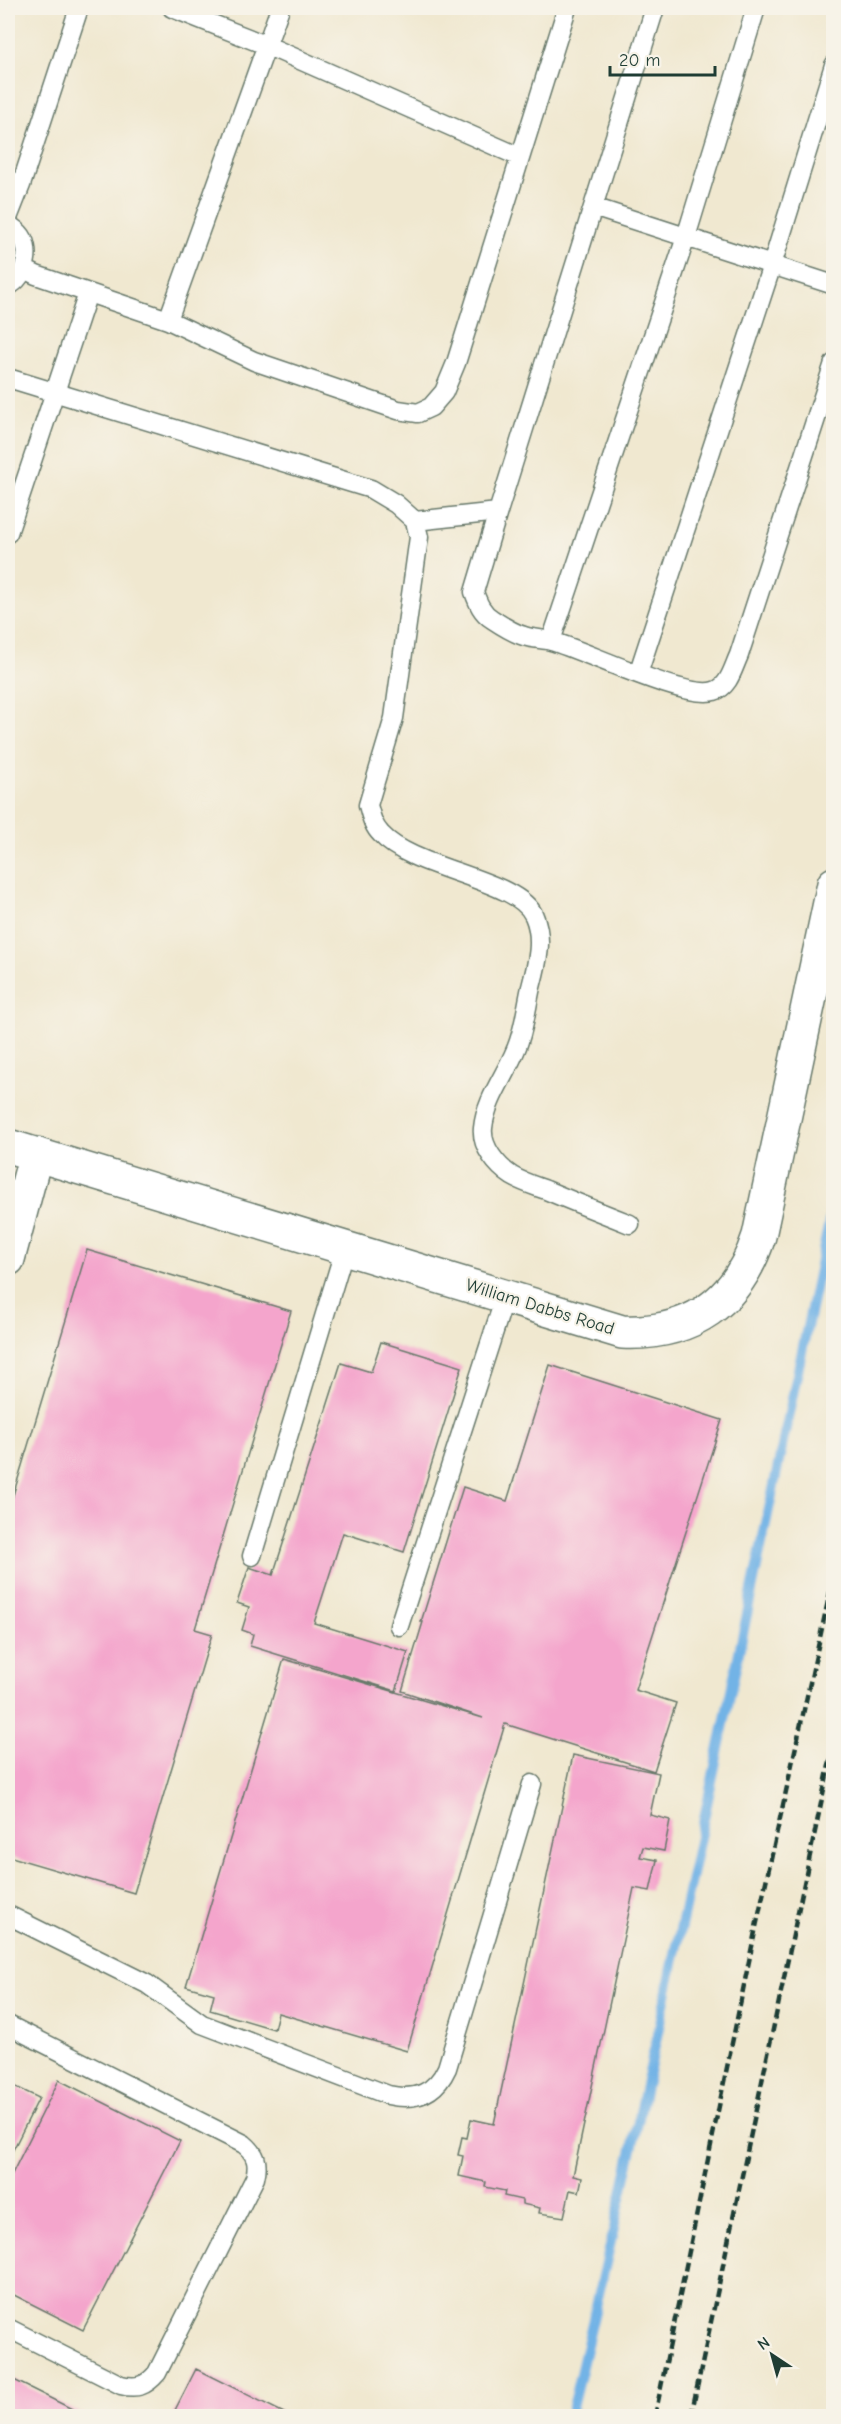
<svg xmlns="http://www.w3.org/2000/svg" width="841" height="2424" font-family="'Comic Neue',sans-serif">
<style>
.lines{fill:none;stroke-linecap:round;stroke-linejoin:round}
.stream{stroke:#72b3e6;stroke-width:10}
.building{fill:#f4a5cc}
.service-casing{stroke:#68796b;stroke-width:21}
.minor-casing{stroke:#68796b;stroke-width:36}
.service{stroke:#fff;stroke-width:18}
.minor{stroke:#fff;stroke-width:33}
.rail{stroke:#1f3d34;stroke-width:4.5;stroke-dasharray:9 4.5;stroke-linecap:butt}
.labels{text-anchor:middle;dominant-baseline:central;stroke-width:4.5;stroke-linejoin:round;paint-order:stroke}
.street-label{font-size:18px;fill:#1f3d34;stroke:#f7f3e8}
</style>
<rect width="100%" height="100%" fill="#f7f3e8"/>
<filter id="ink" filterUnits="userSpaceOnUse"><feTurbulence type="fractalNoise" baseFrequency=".0167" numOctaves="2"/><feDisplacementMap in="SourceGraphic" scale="12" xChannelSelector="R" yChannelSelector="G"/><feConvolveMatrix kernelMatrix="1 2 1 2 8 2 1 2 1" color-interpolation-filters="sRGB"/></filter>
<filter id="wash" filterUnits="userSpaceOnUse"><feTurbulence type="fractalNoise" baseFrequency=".008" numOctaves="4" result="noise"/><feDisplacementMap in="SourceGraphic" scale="24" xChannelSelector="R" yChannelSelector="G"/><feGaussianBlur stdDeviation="1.35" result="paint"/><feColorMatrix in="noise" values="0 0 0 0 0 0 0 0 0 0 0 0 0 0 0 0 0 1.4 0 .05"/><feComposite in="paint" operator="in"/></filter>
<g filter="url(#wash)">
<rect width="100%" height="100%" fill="#f0e8d0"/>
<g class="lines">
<path class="stream" d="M570,2416C667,2013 748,1605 834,1199"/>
</g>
<g id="blocks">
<path class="building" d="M87,1250L291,1311L195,1629L212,1634L134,1893L8,1856V1512Z
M381,1342L462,1367L404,1552L343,1533L314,1623L408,1652L396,1691L250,1646L253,1634L242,1630L249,1607L237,1603L249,1567L273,1575L341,1363L371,1372Z
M550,1365L722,1420L635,1690L676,1703L654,1771L505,1724L407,2051L278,2013L274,2029L210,2010L214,1994L186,1986L284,1659L483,1718L402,1691L423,1622H421L463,1487L507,1501Z
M573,1755L659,1773L650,1815L670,1820L664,1851L643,1847L640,1857L657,1860L650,1891L634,1888L573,2176L582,2178L579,2192L570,2190L564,2217L539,2213L540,2208L522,2204V2200L504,2196L505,2191L485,2187L486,2182L459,2176L463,2156L458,2155L462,2137L467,2138L471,2119L494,2124Z
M59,2080L180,2141L83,2330L8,2292V2182Z
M8,2083L39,2098L8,2160Z
M196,2369L290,2416H172Z
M8,2377L86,2416H8Z"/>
</g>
</g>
<g filter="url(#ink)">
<use href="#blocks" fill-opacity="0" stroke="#68796b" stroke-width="1.5"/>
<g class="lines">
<defs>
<path id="service" d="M172,8L268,46L520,157
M593,207L834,285
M8,218L21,185L79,8
M8,224C11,227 16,229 19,233C33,248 26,278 8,286
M24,269L36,275L168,320L254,361L398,410L418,413L431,407L444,392L456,363L567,8
M168,320L280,8
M8,378L371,489L396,504L415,521L419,537L394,718L368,805C371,816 373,826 381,834C413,870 519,879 534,916C544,939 537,964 531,987C527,1005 525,1023 519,1041C510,1070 486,1097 483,1128C481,1147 497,1166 512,1176C522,1182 535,1186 546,1190C574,1202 602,1213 630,1224
M498,512L474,592C478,603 482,613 492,619C501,625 513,633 524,636C533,639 543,639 551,641C584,650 686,700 714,691C729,687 733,668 739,655L834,363
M415,521L498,512L655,8
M8,533L88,293
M551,641L686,237L756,8
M638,674L772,265L834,65
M252,1556L345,1248
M399,1626L505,1297
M8,1915L147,1984L202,2024L388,2095C415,2101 435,2094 447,2068L532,1784
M8,2025L244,2144C256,2154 259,2163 255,2178L157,2373C146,2386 137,2389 121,2385L8,2328"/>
<path id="minor" d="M8,1146L622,1332C691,1335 738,1302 759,1236L834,884
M8,1259L36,1154"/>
</defs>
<use href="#service" class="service-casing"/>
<use href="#minor" class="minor-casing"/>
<use href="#service" class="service"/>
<use href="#minor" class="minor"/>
<path class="rail" d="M655,2416L756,1927L834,1574
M691,2416L834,1742"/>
</g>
</g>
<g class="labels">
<g class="street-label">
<text transform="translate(540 1307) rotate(17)">William Dabbs Road</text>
</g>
</g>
<rect width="841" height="2424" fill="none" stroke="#f7f3e8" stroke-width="30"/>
<g transform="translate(772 2355) rotate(324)" stroke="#f7f3e8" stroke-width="4.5" paint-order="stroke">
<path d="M0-4.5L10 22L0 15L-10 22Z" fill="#1f3d34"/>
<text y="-9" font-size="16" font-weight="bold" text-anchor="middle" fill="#1f3d34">N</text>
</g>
<path d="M610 66v9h105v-9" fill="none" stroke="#1f3d34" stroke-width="3"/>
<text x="619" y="66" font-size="18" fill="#1f3d34" stroke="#f7f3e8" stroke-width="4.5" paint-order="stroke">20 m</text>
</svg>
